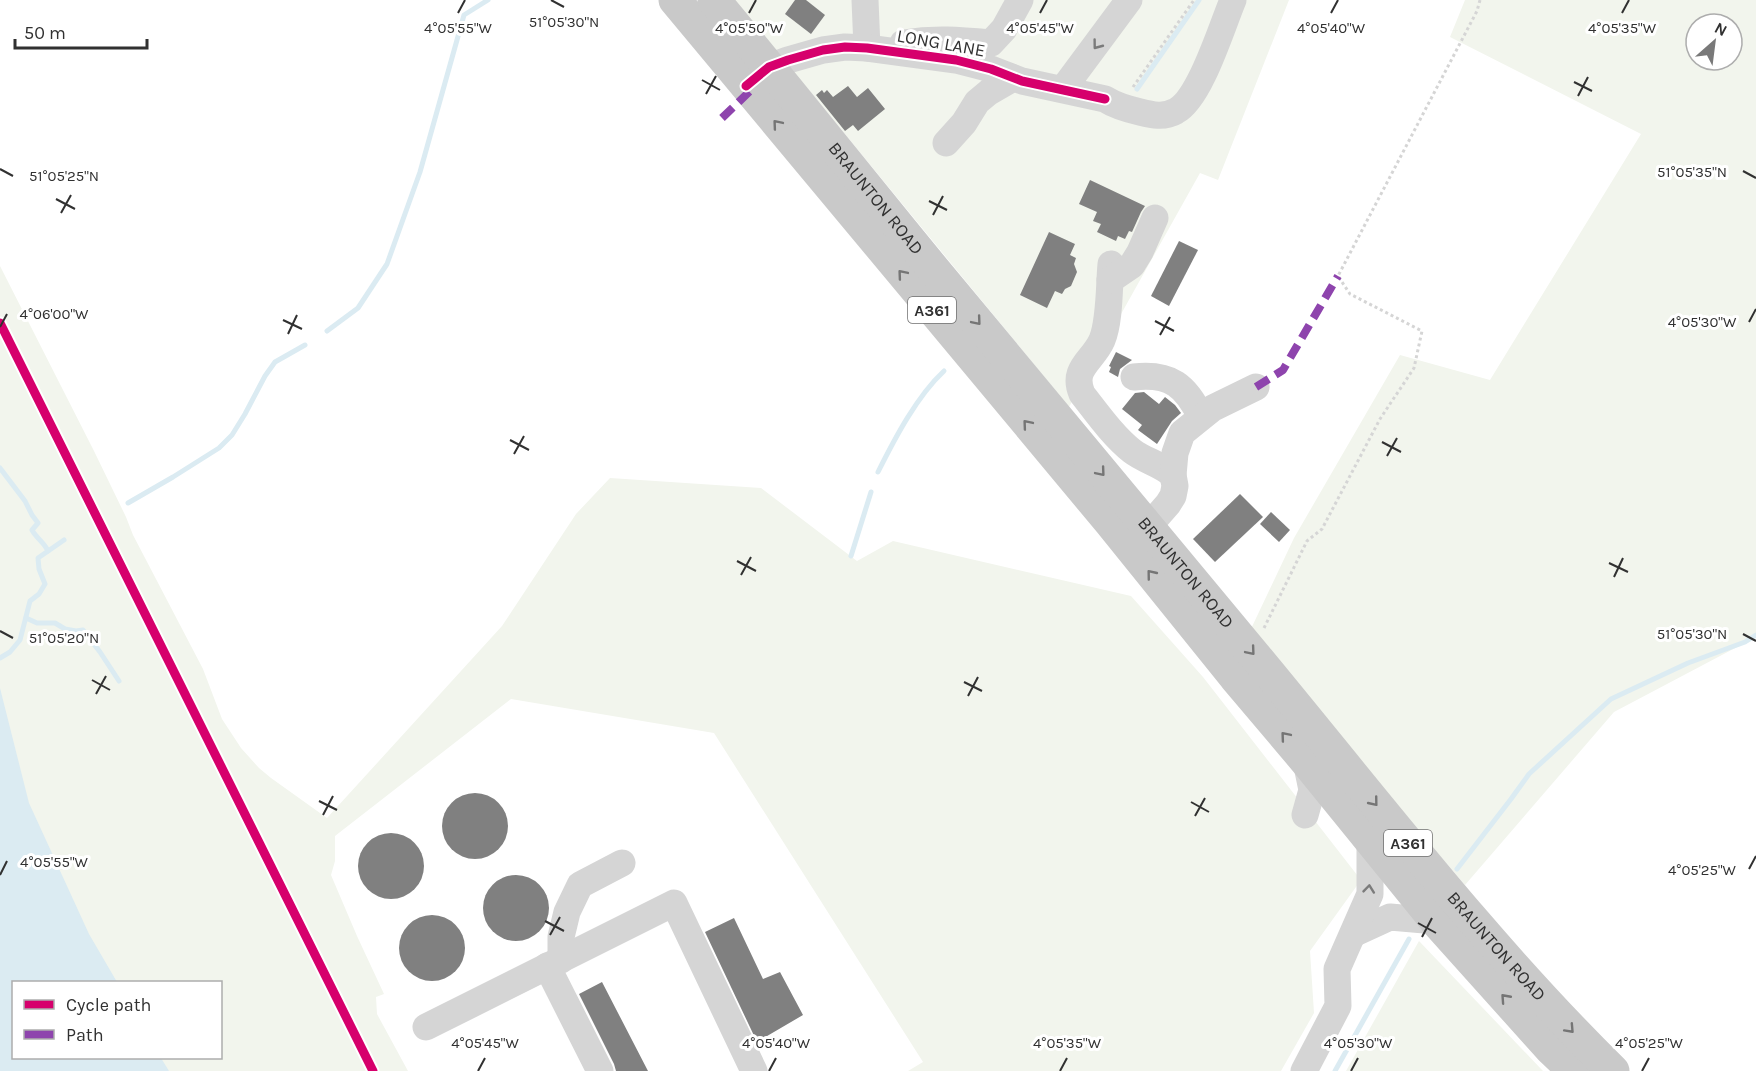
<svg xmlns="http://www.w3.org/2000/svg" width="1756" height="1071" viewBox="0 0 1756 1071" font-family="Karla,sans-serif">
	<rect width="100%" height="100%" fill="#fff"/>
	<!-- green -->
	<g fill="#f2f5ed" fill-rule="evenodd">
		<path d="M732,0H1289L1218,180L1200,173L1069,407L808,89Z"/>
		<path d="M1465,0H1756V637L1614,712L1465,885L1249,633L1294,538L1400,355L1490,380L1641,134L1450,37ZM1696,24H1732V60H1696Z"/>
		<path d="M0,266L94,451L126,517L133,535L203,669L222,719L241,748L259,768L271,778L327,818L502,626L576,514L610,478L761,488L857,561L893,541L1131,596L1203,677L1361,880L1310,951L1314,1013L1281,1071H908L923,1062L714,733L511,699L335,836V861L331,875L357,936L384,994L376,997L377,1014L408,1071H0ZM14,982H220V1058H14Z"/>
		<path d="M1419,941L1543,1071H1346Z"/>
	</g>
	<!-- water -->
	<path fill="#dbebf2" d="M0,688L29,803L89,934L117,982H14V1058H161L169,1071H0Z"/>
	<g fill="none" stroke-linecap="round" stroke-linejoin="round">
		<!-- stream -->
		<g stroke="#dbebf2" stroke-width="5">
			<path d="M1137,89L1199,0"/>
			<path d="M327,331L358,308L387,264L420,172L464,15L488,0"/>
			<path d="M0,468L25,501L32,515L38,523L32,530C37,539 44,542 48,551"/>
			<path d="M878,472C895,438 917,396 944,371"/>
			<path d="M128,503L173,477L219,448L232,435L245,414L265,376L275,362L305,345"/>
			<path d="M851,556L871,492"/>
			<path d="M26,618L37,623H55L65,629L76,631L83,630L100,652L119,681"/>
			<path d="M0,658L10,652L20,640L30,601L39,594L45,584L39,569L38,558L64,540"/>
			<path d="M1457,869L1511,799L1529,774L1611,699L1688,663L1745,642L1756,635"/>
			<path d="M1335,1071L1409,939"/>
		</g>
	</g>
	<!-- building -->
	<g fill="#808080">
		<path d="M795,0H806L825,15L811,34L785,14Z"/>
		<path d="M848,86L857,97L868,88L885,109L858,131L853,125L845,131L816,95L822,90L824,93L827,90L833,97Z"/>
		<path d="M1090,180L1145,206L1141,212L1132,232L1129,231L1125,239L1118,236L1116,241L1097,232L1101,224L1093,221L1097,212L1079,204Z"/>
		<path d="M1049,232L1075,244L1070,255L1076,258L1074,264L1077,272L1071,286L1065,289L1062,294L1055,291L1047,308L1020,295Z"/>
		<path d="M1179,241L1198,250L1169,306L1151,296Z"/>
		<path d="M1116,352L1132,360L1120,369L1118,377L1109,372L1111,367L1109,366Z"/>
		<path d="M1144,392L1159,404L1165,397L1175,405L1181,413L1172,421L1157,444L1138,430L1142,425L1122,409L1135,393Z"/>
		<path d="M1240,494L1263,517L1215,562L1193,539Z"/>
		<path d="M1271,512L1290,530L1279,542L1260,524Z"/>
		<circle cx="475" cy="826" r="33"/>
		<circle cx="391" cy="866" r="33"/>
		<circle cx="516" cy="908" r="33"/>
		<circle cx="432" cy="948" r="33"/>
		<path d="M734,918L763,979L780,972L803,1015L757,1042L705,932Z"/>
		<path d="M602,982L648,1071H616L614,1064L579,994Z"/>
	</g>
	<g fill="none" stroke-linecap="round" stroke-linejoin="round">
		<!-- path -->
		<g stroke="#d5d5d5" stroke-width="3" stroke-dasharray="3 3" stroke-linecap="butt">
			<path d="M1133,87L1194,0"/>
			<path d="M1264,628L1307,541L1322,529L1380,419L1414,368L1422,331L1350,294L1338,276L1477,11L1480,0"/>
		</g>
		<!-- minor -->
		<g stroke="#d5d5d5" stroke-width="27">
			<path d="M865,0L867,48"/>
			<path d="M903,43C935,38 959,40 991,43L1004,29L1020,0"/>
			<path d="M754,80L769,67L788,60L823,50L845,47L867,48L956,60L991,69L1022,81L1105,99C1116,106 1127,109 1140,112C1152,115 1164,118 1176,111C1200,99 1222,26 1233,0"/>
			<path d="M1063,89L1129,0"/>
			<path d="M946,143L964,123L977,102L989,92L1008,81L1011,77"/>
			<path d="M1111,264C1109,285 1110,321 1102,340C1093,361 1071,368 1082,394C1097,413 1113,436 1132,451C1145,461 1161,464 1173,475"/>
			<path d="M1110,280L1132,265L1140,252L1155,218"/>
			<path d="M1134,377C1171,373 1186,386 1201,417"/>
			<path d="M1147,528L1168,504L1173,496L1175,486L1173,475L1175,453L1182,433L1213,408L1256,387"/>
			<path d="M1305,815L1312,790L1306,761"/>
			<path d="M1353,934L1390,917L1436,921"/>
			<path d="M561,960V937L567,912L580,885L622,863"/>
			<path d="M547,966L600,1071"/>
			<path d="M426,1027L674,903L754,1071"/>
			<path d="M1304,1071L1338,1006L1337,969L1370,894V840"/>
		</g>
		<!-- major -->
		<g stroke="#c9c9c9" stroke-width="33">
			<path d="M675,0L1110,522L1235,677L1306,761L1436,921L1550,1048L1574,1071"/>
			<path id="s1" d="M714,0C789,90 862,182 936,272C1041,399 1146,524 1251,651C1369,793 1481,941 1613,1071"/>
		</g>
		<!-- quiet -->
		<g stroke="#8e44ad" stroke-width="8" stroke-dasharray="15 8" stroke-linecap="butt">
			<path d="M722,118L750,91"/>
			<path d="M1256,387L1283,370L1338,276"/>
		</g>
		<!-- cycleway casing -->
		<g stroke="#fff" stroke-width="13">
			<g id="cycleway">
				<path d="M746,86L769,67L788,60L823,50L845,47L867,48L956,60L991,69L1022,81L1105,99"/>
				<path d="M0,323L373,1071"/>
			</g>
		</g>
		<!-- cycleway -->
		<use href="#cycleway" stroke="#d6006c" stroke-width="9"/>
	</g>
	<!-- one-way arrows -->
	<defs><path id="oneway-chevron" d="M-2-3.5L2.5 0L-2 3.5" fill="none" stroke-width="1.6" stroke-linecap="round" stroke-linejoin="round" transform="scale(1.5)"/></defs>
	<g stroke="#7b7b7b">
		<use href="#oneway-chevron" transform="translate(1097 45) rotate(127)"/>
		<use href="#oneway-chevron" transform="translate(1369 889) rotate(-84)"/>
	</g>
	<g stroke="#757575">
		<use href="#oneway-chevron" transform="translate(777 124) rotate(-130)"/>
		<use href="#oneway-chevron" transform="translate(902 274) rotate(-130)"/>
		<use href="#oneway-chevron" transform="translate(977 321) rotate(50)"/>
		<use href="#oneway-chevron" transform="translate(1027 424) rotate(-130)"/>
		<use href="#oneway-chevron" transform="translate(1101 472) rotate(50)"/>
		<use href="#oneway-chevron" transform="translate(1151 574) rotate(-129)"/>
		<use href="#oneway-chevron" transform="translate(1251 651) rotate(50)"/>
		<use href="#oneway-chevron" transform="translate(1285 736) rotate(-130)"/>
		<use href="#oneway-chevron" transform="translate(1374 802) rotate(51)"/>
		<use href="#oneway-chevron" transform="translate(1505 998) rotate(-132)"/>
		<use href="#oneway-chevron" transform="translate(1570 1029) rotate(47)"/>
	</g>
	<!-- ticks -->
	<path fill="none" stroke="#313131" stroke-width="2" d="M551,0L564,7M458,13L465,0M749,13L756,0M1040,13L1047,0M1331,13L1338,0M1622,13L1629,0M702,80L720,90M1574,82L1592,91M706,94L716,76M1578,96L1588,77M0,169L13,176M1743,171L1756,178M56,199L75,209M929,201L947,210M61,213L71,195M933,215L943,196M283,320L302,329M1155,321L1174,331M1749,322L1756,309M0,327L7,314M288,334L297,315M1160,335L1170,317M510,440L529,450M1382,442L1401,452M514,454L524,436M1387,456L1397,438M737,561L756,571M1609,563L1628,572M741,575L751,557M1614,577L1623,558M0,631L13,638M1743,634L1756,641M92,680L110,690M964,682L982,691M96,694L106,676M968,696L978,677M319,801L337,810M1191,802L1209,812M323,815L333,796M1195,816L1205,798M1749,869L1756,856M0,875L7,861M545,921L564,931M1418,923L1436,933M550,935L560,917M1422,937L1432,918M478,1071L485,1058M769,1071L776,1058M1060,1071L1067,1058M1351,1071L1358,1058M1642,1071L1649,1058"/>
	<g text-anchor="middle" stroke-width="6" stroke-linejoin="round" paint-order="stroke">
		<!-- shield labels -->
		<g fill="#fff" stroke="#6f6f6f" stroke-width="1.5">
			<rect x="908" y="297" width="48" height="26" rx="4.5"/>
			<rect x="1384" y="830" width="48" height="26" rx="4.5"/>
		</g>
		<g font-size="16" font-weight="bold" fill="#313131">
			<text x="932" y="316">A361</text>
			<text x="1408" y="849">A361</text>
		</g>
		<!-- street labels -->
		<g font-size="18" fill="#313131" stroke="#fff">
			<text transform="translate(941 43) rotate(10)" y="6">LONG LANE</text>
			<text dy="6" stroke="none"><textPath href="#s1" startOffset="256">BRAUNTON ROAD</textPath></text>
			<text dy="6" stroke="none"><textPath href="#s1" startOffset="742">BRAUNTON ROAD</textPath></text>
			<text dy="6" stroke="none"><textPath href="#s1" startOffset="1228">BRAUNTON ROAD</textPath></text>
		</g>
	</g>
	<g font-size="15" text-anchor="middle" fill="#313131" stroke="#fff" stroke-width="6" stroke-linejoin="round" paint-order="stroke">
		<text x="564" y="27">51°05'30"N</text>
		<text x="458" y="33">4°05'55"W</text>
		<text x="749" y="33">4°05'50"W</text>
		<text x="1040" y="33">4°05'45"W</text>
		<text x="1331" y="33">4°05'40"W</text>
		<text x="1622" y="33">4°05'35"W</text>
		<text x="1692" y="177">51°05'35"N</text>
		<text x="64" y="181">51°05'25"N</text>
		<text x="54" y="319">4°06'00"W</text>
		<text x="1702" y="327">4°05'30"W</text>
		<text x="1692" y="639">51°05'30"N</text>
		<text x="64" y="643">51°05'20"N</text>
		<text x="54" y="867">4°05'55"W</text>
		<text x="1702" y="875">4°05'25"W</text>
		<text x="485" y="1048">4°05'45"W</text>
		<text x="776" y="1048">4°05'40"W</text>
		<text x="1067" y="1048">4°05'35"W</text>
		<text x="1358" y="1048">4°05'30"W</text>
		<text x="1649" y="1048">4°05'25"W</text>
	</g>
	<!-- legend -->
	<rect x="12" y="981" width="210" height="78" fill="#ffffff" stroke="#adadad" stroke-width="1.5"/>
	<rect x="24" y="1000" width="30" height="9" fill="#d6006c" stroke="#adadad" stroke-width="1.5"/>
	<text x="66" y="1011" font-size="18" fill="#313131">Cycle path</text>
	<rect x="24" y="1030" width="30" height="9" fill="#8e44ad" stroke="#adadad" stroke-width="1.5"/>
	<text x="66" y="1041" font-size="18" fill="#313131">Path</text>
	<!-- north arrow -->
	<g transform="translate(1714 42) rotate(28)"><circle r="28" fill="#ffffff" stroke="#adadad" stroke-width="1.5"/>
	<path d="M0-4.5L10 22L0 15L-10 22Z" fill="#797979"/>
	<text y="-9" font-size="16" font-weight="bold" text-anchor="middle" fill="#313131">N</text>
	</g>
	<!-- scale -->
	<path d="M15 39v9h132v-9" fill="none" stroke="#313131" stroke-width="3"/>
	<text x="24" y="39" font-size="18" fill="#313131" stroke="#ffffff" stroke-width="4.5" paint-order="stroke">50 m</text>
</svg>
